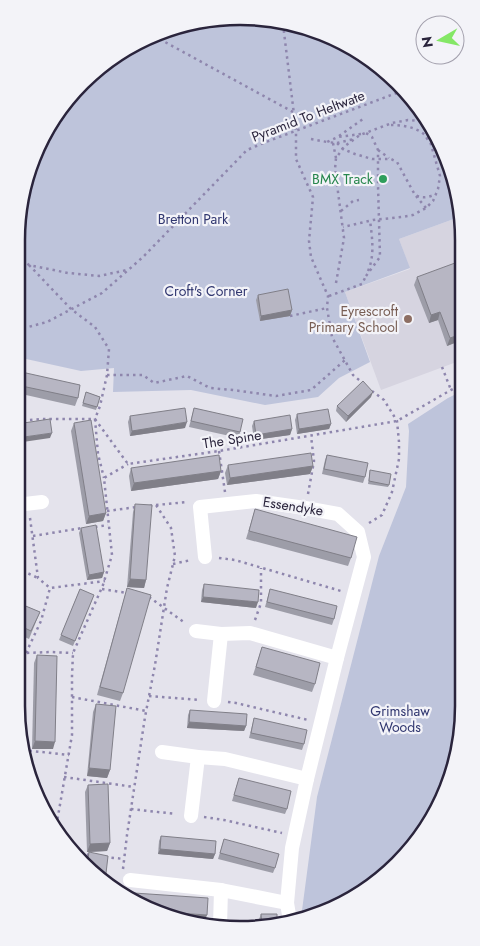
<svg xmlns="http://www.w3.org/2000/svg" width="480" height="946" viewBox="0 0 480 946" font-family="Jost,sans-serif">
	<rect width="100%" height="100%" fill="#e4e3ec"/>
	<!-- built -->
	<path fill="#d6d4e0" d="M462,216V360L381,390L345,292L410,269L399,239Z"/>
	<!-- green -->
	<g fill="#bec4db">
		<path d="M254,17L339,39L418,104L447,154L462,211V216L399,239L410,268L345,292L370,362L339,378L318,397L265,405L191,390L113,392L114,368L81,371L17,357V226L39,141L92,72L168,28Z"/>
		<path d="M462,391L463,720L441,805L398,864L339,907L301,918L317,797L379,556L406,487L409,431L408,424L448,398Z"/>
	</g>
	<g fill="none" stroke-linecap="round" stroke-linejoin="round">
		<!-- path -->
		<g stroke="#8e86ad" stroke-width="2.5" stroke-dasharray="2.5 4" stroke-linecap="butt">
			<path d="M283,24L296,131V159L313,197L309,241L311,257L328,296L327,308L332,337L353,375L364,384"/>
			<path d="M154,36L293,112"/>
			<path d="M391,125C402,125 416,127 425,135C425,135 429,142 429,142"/>
			<path d="M361,134L338,137L327,142L337,143L343,149L355,154L372,159H391L397,162L415,195C423,199 429,197 436,194"/>
			<path d="M339,136L363,119"/>
			<path d="M311,139L327,142"/>
			<path d="M333,143L336,158"/>
			<path d="M337,143L354,139"/>
			<path d="M378,150L389,158"/>
			<path d="M416,196L426,208"/>
			<path d="M341,211L353,201L359,200"/>
			<path d="M17,256L29,265L68,273L99,276L127,270"/>
			<path d="M29,265L71,309L95,327L109,349L107,375L100,406L95,419L98,454L104,478"/>
			<path d="M368,271C375,255 372,237 370,220"/>
			<path d="M366,276L380,257L378,185V150L372,137L366,133"/>
			<path d="M336,283L344,238L335,169L336,158L345,146L360,135L392,123L408,120L419,121L426,127L440,176L438,189L433,201L426,208L413,215L402,217L373,220L343,227"/>
			<path d="M329,296L362,284L366,276"/>
			<path d="M290,316L327,308"/>
			<path d="M17,330L47,322L102,293L143,257L247,150L266,142L402,91"/>
			<path d="M442,367L451,390"/>
			<path d="M107,375H143L154,383L187,376L210,388L233,390L276,396L311,390L345,360"/>
			<path d="M17,421L42,419H95L128,464L219,451L397,421L451,390L462,385"/>
			<path d="M219,451L225,492"/>
			<path d="M308,494L314,461L311,436"/>
			<path d="M156,505L187,502"/>
			<path d="M107,511L137,507"/>
			<path d="M30,518L38,578L50,588"/>
			<path d="M369,523L382,515L392,492L399,459V442L397,421L384,400L372,391"/>
			<path d="M95,527L108,525"/>
			<path d="M33,536L82,528"/>
			<path d="M219,558L235,560L341,591"/>
			<path d="M173,564L191,560"/>
			<path d="M16,572L23,571L38,578"/>
			<path d="M102,589L127,593"/>
			<path d="M149,597L185,623"/>
			<path d="M255,620L261,603V568"/>
			<path d="M16,646L26,653L50,652L73,653"/>
			<path d="M26,653L41,621L50,588L105,581"/>
			<path d="M149,696L200,700"/>
			<path d="M72,697L146,711"/>
			<path d="M228,702L236,703L308,720"/>
			<path d="M23,750L69,755"/>
			<path d="M64,777L134,787"/>
			<path d="M131,809L176,814"/>
			<path d="M204,817L224,820L282,833"/>
			<path d="M57,832V822L72,735V676L73,653L103,585L112,555L104,478L128,464"/>
			<path d="M74,853L90,855"/>
			<path d="M105,857L124,859"/>
			<path d="M123,869L127,835L145,717L155,665L167,588L175,556L171,528L156,505L148,506"/>
		</g>
		<!-- street -->
		<g stroke="#fff" stroke-width="14">
			<path d="M16,505L42,502"/>
			<path d="M205,557L200,507L256,501L305,508L338,514L358,532L364,557L337,658"/>
			<path d="M196,631L221,634L250,633L337,658L307,779"/>
			<path d="M214,701L221,634"/>
			<path d="M162,752L198,757L225,759L307,779L292,848L287,903L290,921"/>
			<path d="M191,816L198,757"/>
			<path d="M130,880L221,890"/>
			<path d="M220,926L221,890L287,903"/>
		</g>
	</g>
	<!-- wall -->
	<g fill="#9d9da8">
		<path d="M417,277L462,283V340L447,346L438,320L429,323L414,285Z"/>
		<path d="M258,295L292,310L290,316L260,321L256,300Z"/>
		<path d="M17,371L78,398L75,406L17,393Z"/>
		<path d="M86,392L100,397L96,410L82,406Z"/>
		<path d="M371,397L346,422L336,411L337,406Z"/>
		<path d="M194,408L240,432L239,438L189,427Z"/>
		<path d="M297,414L331,424L329,429L297,434L295,420Z"/>
		<path d="M130,416L185,428L130,436L128,422Z"/>
		<path d="M254,421L292,429L290,435L254,440L252,426Z"/>
		<path d="M74,423L106,513L103,521L86,524L71,431Z"/>
		<path d="M327,455L365,477L363,483L322,474L325,460Z"/>
		<path d="M228,465L313,466L310,474L227,485L225,473Z"/>
		<path d="M131,468L221,471L218,479L131,491L129,476Z"/>
		<path d="M370,470L389,485L388,487L368,484Z"/>
		<path d="M135,504L146,580L144,588L127,587L133,512Z"/>
		<path d="M255,509L351,558L348,566L246,539Z"/>
		<path d="M81,528L104,572L102,578L87,580L79,533Z"/>
		<path d="M204,584L256,608L201,602L202,590Z"/>
		<path d="M127,588L123,693L120,701L97,695Z"/>
		<path d="M80,589L92,600L73,646L59,640Z"/>
		<path d="M270,589L334,619L332,625L265,607Z"/>
		<path d="M16,602L40,612L29,639L16,633Z"/>
		<path d="M262,647L315,684L312,692L253,675Z"/>
		<path d="M37,655L53,749H32L34,663Z"/>
		<path d="M96,704L110,770L107,778L87,776L93,712Z"/>
		<path d="M190,710L246,726L244,731L187,728L188,715Z"/>
		<path d="M254,718L304,744L302,750L249,738Z"/>
		<path d="M239,778L287,809L285,814L232,801Z"/>
		<path d="M88,785L110,843L107,851L87,852L85,792Z"/>
		<path d="M161,836L215,854L213,859L158,854L159,841Z"/>
		<path d="M224,839L275,868L273,873L218,859Z"/>
		<path d="M89,852L105,882L85,864Z"/>
		<path d="M261,914L269,928H259L258,922Z"/>
	</g>
	<!-- shaded-wall -->
	<g fill="#807f88">
		<path d="M292,310L290,316L260,321L261,316Z"/>
		<path d="M440,312L438,320L429,323L431,315Z"/>
		<path d="M462,334V340L447,346L450,338Z"/>
		<path d="M373,392L371,397L346,422L348,416Z"/>
		<path d="M187,422L185,428L130,436L132,431Z"/>
		<path d="M331,424L329,429L297,434L299,429Z"/>
		<path d="M292,429L290,435L254,440L256,435Z"/>
		<path d="M52,433L50,438L16,443L17,438Z"/>
		<path d="M313,466L310,474L227,485L230,478Z"/>
		<path d="M221,471L218,479L131,491L134,483Z"/>
		<path d="M106,513L103,521L86,524L89,516Z"/>
		<path d="M104,572L102,578L87,580L89,575Z"/>
		<path d="M130,579L146,580L144,588L127,587Z"/>
		<path d="M203,597L258,602L256,608L201,602Z"/>
		<path d="M189,722L246,726L244,731L187,728Z"/>
		<path d="M35,741L55,742L53,749H32Z"/>
		<path d="M89,768L110,770L107,778L87,776Z"/>
		<path d="M110,843L107,851L87,852L90,844Z"/>
		<path d="M160,849L215,854L213,859L158,854Z"/>
		<path d="M163,912L207,915L204,923L187,922Z"/>
	</g>
	<!-- building -->
	<g fill="#b7b6c3" stroke="#807f88">
		<path d="M455,263L462,283V334L450,338L440,312L431,315L417,277Z"/>
		<path d="M288,289L292,310L261,316L258,295Z"/>
		<path d="M17,371L80,385L78,398L17,385Z"/>
		<path d="M363,381L373,392L348,416L337,406Z"/>
		<path d="M86,392L100,397L97,407L83,403Z"/>
		<path d="M185,408L187,422L132,431L130,416Z"/>
		<path d="M194,408L243,419L240,432L191,421Z"/>
		<path d="M328,409L331,424L299,429L297,414Z"/>
		<path d="M290,415L292,429L256,435L254,421Z"/>
		<path d="M50,419L52,433L17,438V424Z"/>
		<path d="M91,420L106,513L89,516L74,423Z"/>
		<path d="M311,453L313,466L230,478L228,465Z"/>
		<path d="M219,455L221,471L134,483L131,468Z"/>
		<path d="M327,455L368,463L365,477L324,469Z"/>
		<path d="M370,470L391,474L389,485L369,481Z"/>
		<path d="M135,504L152,505L146,580L130,579Z"/>
		<path d="M255,509L357,537L351,558L249,531Z"/>
		<path d="M96,525L104,572L89,575L81,528Z"/>
		<path d="M204,584L259,590L258,602L203,597Z"/>
		<path d="M127,588L151,595L123,693L100,687Z"/>
		<path d="M80,589L94,595L75,641L61,635Z"/>
		<path d="M270,589L337,606L334,619L267,602Z"/>
		<path d="M16,602L40,612L31,631L16,624Z"/>
		<path d="M262,647L320,663L315,684L256,667Z"/>
		<path d="M37,655L57,656L55,742L35,741Z"/>
		<path d="M96,704L116,706L110,770L89,768Z"/>
		<path d="M190,710L247,714L246,726L189,722Z"/>
		<path d="M254,718L307,730L304,744L251,733Z"/>
		<path d="M239,778L291,791L287,809L234,795Z"/>
		<path d="M108,784L110,843L90,844L88,785Z"/>
		<path d="M35,790L45,795L41,803Z"/>
		<path d="M161,836L216,841L215,854L160,849Z"/>
		<path d="M224,839L279,854L275,868L220,853Z"/>
		<path d="M89,852L108,856L105,882L87,865Z"/>
		<path d="M134,893L208,898L207,915L163,912L133,899Z"/>
		<path d="M261,914H277V925L269,928H262Z"/>
	</g>
	<!-- markers -->
	<circle fill="#2e9e5b" stroke="#f3f3f8" stroke-width="2" cx="383" cy="179" r="5"/>
	<circle fill="#8d6e63" stroke="#f3f3f8" stroke-width="2" cx="408" cy="319" r="5"/>
	<g text-anchor="middle" stroke-width="4.5" stroke-linejoin="round" paint-order="stroke">
		<!-- street labels -->
		<g font-size="14" fill="#2a243c" stroke="#f3f3f8">
			<text transform="translate(308 116) rotate(-21)" y="5">Pyramid To Heltwate</text>
			<text transform="translate(232 439) rotate(-9)" y="5">The Spine</text>
			<text transform="translate(293 506) rotate(9)" y="5">Essendyke</text>
		</g>
		<!-- leisure labels -->
		<g font-size="14" fill="#27864d" stroke="#f3f3f8" text-anchor="end">
			<text x="373" y="184">BMX Track</text>
		</g>
		<!-- park labels -->
		<g font-size="14" fill="#313770" stroke="#f3f3f8">
			<text x="193" y="224">Bretton Park</text>
			<text x="206" y="296">Croft's Corner</text>
			<text x="400" y="716">Grimshaw<tspan x="400" dy="16">Woods</tspan></text>
		</g>
		<!-- education labels -->
		<g font-size="14" fill="#785e54" stroke="#f3f3f8" text-anchor="end">
			<text x="398" y="316">Eyrescroft<tspan x="398" dy="16">Primary School</tspan></text>
		</g>
	</g>
	<!-- crop -->
	<path d="M0 0H480V946H0ZM240 25H240A215 215 0 0 1 455 240V706A215 215 0 0 1 240 921H240A215 215 0 0 1 25 706V240A215 215 0 0 1 240 25Z" fill="#f3f3f8" fill-rule="evenodd"/>
	<path fill="none" stroke="#2a243c" stroke-width="2.5" d="M240 25H240A215 215 0 0 1 455 240V706A215 215 0 0 1 240 921H240A215 215 0 0 1 25 706V240A215 215 0 0 1 240 25Z"/>
	<!-- north arrow -->
	<g transform="translate(440 40) rotate(261)"><circle r="24" fill="#f3f3f8" stroke="#a3a0ad"/>
	<path d="M0-4L9 19L0 12L-9 19Z" fill="#84e766"/>
	<text y="-8" font-size="14" font-weight="bold" text-anchor="middle" fill="#2a243c">N</text>
	</g>
</svg>
